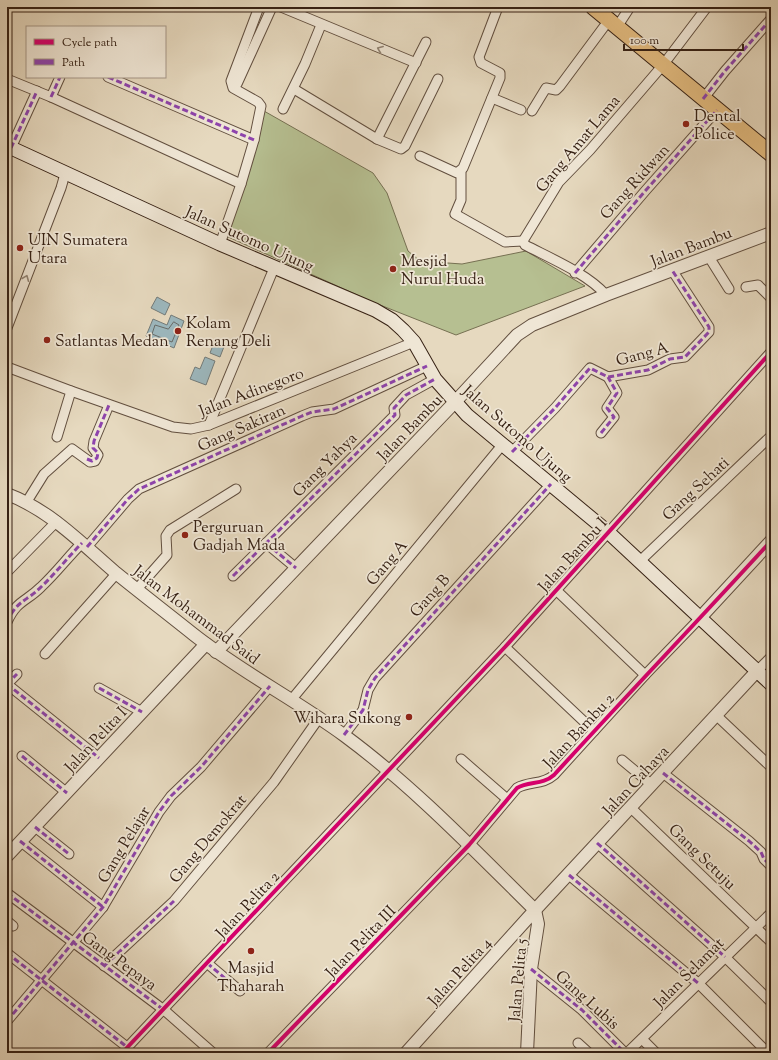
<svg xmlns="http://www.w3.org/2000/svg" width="778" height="1060" viewBox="0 0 778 1060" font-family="'Sorts Mill Goudy',serif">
	<rect width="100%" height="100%" fill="#e6d9bf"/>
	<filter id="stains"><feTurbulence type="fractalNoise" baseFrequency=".005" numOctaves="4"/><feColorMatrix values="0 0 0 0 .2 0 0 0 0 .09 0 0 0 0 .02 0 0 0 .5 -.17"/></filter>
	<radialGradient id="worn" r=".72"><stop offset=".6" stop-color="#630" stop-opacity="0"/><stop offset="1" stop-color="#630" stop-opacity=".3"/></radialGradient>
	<!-- green -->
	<path fill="#b6bf91" stroke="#767052" d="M264,111L373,173L387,193L408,251L420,261L462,264L526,251L585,286L456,335L375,303L226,236Z"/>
	<!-- water -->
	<g fill="#9cb7bd" stroke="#737b79">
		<path d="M157,297L170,304L165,315L151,308Z"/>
		<path d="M171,315L184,321L174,348L146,336L153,319L167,325Z"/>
		<path d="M215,340L225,344L220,357L210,353Z"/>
		<path d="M205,357L215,361L206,385L190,379L195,367L200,369Z"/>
	</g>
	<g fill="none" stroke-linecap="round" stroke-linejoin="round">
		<!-- shore -->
		<path stroke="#696c68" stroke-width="1" d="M174,322L179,325L172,342L152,334L155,325L168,329Z"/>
		<!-- minor casing -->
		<g stroke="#624f3f" stroke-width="11">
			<g id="minor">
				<path d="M281,7L416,63"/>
				<path d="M617,27L630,7"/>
				<path d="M108,77L254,140"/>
				<path d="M7,79L51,97L241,184"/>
				<path d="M237,84L272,7"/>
				<path d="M294,89L377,139L401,149L405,146L438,79"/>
				<path d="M51,97L60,77"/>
				<path d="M492,98L521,110"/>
				<path d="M703,99L725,71L771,19"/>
				<path d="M283,109L305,64L321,25"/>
				<path d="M532,111L546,88L556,90L560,86L609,20"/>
				<path d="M377,139L426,42"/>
				<path d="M11,148L37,91"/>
				<path d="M420,156L457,173L463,168L500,78V73L481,63L479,57L498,7"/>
				<path d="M461,171V200L455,214L505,242L523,241"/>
				<path d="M523,241L559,182L590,150L663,65L707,7"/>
				<path d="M523,241L525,245C550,258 588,274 606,295"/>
				<path d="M220,244L241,184L254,140L261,106L258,102L233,88L231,81L259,7"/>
				<path d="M709,257L729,289"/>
				<path d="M575,273L646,190L717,110"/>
				<path d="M746,287L758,285L771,298"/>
				<path d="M7,328L61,188L65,174"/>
				<path d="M7,367L71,391L173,427L191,429L209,425L414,342"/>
				<path d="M209,425L274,268"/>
				<path d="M601,433L614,417L607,408L617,393L608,377"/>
				<path d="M57,437L71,391"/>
				<path d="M512,452L555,408L590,368L608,377L648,370L670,359L685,357L709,332V327L672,270"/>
				<path d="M26,503L44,474L72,449L90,462L95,461L98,455L93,448L94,441L109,405"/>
				<path d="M266,543L296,568"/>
				<path d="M87,547L128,499L139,489L302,416L312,412L334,409L427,366"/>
				<path d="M640,561L771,436"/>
				<path d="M7,572L57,521"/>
				<path d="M233,576L395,415L394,408L406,395L435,379"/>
				<path d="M137,589L167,555L166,536L170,530L236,489"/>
				<path d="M556,590L645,675"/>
				<path d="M7,622C17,600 26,602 41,587C56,573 68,557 82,543"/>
				<path d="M505,647L594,731"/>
				<path d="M45,654L117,573"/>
				<path d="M757,671L771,657"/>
				<path d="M7,684L99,758"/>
				<path d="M7,684L17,674"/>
				<path d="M99,688L142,712"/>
				<path d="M292,699L503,444"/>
				<path d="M717,716L771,767"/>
				<path d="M344,735L363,710L368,690L375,678L551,484"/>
				<path d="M22,756L67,793"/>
				<path d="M461,759L507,799"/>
				<path d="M622,760L652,785"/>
				<path d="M663,773L749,841L761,852L764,859L771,866"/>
				<path d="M630,807L771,942"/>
				<path d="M35,827L69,854"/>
				<path d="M20,841L103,907"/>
				<path d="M597,843L725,957L771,1002"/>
				<path d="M569,875L698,983L768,1053"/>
				<path d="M7,893L164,1010L213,1053"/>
				<path d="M7,921L13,926"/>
				<path d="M7,953L127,1047"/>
				<path d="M207,963L240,991"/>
				<path d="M104,966L174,901L274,782L319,718"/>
				<path d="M531,969L582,1010L625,1053"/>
				<path d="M7,1021L103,907L159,812L171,796L201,767L270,686"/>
				<path d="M642,1039L656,1053"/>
				<path d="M578,1043L589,1053"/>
				<path d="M122,1053L505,647L771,352"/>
				<path d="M268,1053L469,845L517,788C529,781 543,785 554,775L645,675L699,619"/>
				<path d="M627,1053L771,913"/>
			</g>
		</g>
		<!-- tertiary casing -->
		<g stroke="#624f3f" stroke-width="14">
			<g id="tertiary">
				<path d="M7,494C50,510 82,544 116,573C142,594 168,614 193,634C241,672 296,700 345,736C414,787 474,850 535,910"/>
				<path d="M699,619L771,541"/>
				<path d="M216,652L454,403L517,335L532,325L606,295L771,233"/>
				<path d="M7,856L206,644"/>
				<path d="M406,1053L535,910L757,671"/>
				<path d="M527,1053L531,969L538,924L535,910"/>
			</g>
		</g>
		<!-- secondary casing -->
		<g stroke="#362114" stroke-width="15">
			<path id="secondary" d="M7,146L220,244L375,310L392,320L403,330L414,342L435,379L467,415L608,532L771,684"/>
		</g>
		<!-- primary casing -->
		<g stroke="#362114" stroke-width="17">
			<path id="primary" d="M593,7L771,154"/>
		</g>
		<!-- minor -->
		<use href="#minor" stroke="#efe6d5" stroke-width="9"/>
		<!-- tertiary -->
		<use href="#tertiary" stroke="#efe6d5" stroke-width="12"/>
		<!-- secondary -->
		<use href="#secondary" stroke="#efe6d5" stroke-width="13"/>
		<!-- primary -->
		<use href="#primary" stroke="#e3bc80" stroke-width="15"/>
		<!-- quiet -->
		<g stroke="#8e44ad" stroke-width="3" stroke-dasharray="6 3" stroke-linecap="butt">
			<path d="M108,77L254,140"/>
			<path d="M51,97L60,77"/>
			<path d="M703,99L725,71L771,19"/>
			<path d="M11,148L37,91"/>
			<path d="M770,153L771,152"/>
			<path d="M575,273L646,190L717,110"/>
			<path d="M601,433L614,417L607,408L617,393L608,377"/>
			<path d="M512,452L555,408L590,368L608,377L648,370L670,359L685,357L709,332V327L672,270"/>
			<path d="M87,459L92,461L97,458L98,453L93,448L94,441L109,405"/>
			<path d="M266,543L296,568"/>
			<path d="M87,547L128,499L139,489L302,416L312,412L334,409L427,366"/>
			<path d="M233,576L395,415L394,408L406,395L435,379"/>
			<path d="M7,622C17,600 26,602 41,587C56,573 68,557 82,543"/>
			<path d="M7,684L99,758"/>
			<path d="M7,684L17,674"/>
			<path d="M99,688L142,712"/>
			<path d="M344,735L363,710L368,690L375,678L551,484"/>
			<path d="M22,756L67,793"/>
			<path d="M663,773L749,841L761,852L764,859L771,866"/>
			<path d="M35,827L69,854"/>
			<path d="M20,841L103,907"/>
			<path d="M597,843L725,957"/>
			<path d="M569,875L698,983"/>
			<path d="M7,893L164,1010"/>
			<path d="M7,953L127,1047"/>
			<path d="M207,963L240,991"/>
			<path d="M104,966L174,901"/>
			<path d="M531,969L582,1010L625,1053"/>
			<path d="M7,1021L103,907L159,812L171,796L201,767L270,686"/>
		</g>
		<!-- cycleway casing -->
		<g stroke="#efe6d5" stroke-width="6">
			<g id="cycleway">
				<path d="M122,1053L505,647L771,352"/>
				<path d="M268,1053L469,845L517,788C529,781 543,785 554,775C626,696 699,620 771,541"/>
			</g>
		</g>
		<!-- cycleway -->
		<use href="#cycleway" stroke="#d6006c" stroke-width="4"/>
	</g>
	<!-- one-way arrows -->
	<defs><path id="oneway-chevron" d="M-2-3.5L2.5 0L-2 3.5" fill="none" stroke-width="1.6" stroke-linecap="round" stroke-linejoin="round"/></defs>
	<g stroke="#928474">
		<use href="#oneway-chevron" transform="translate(380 49) rotate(-158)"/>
		<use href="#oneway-chevron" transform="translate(26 278) rotate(-68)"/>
	</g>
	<!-- markers -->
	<g fill="#8f2418" stroke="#efe6d5" stroke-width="1.5">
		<circle cx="686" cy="124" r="4"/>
		<circle cx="20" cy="248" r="4"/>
		<circle cx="393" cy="269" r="4"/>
		<circle cx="178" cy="331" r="4"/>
		<circle cx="47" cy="340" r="4"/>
		<circle cx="185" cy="535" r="4"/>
		<circle cx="409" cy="717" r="4"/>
		<circle cx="251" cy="951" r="4"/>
	</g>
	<g text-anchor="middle" stroke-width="3.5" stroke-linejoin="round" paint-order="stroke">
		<!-- poi labels -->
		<g font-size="16" fill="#362114" stroke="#efe6d5" text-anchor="start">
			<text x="694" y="121">Dental<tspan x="694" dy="18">Police</tspan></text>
			<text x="28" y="245">UIN Sumatera<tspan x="28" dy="18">Utara</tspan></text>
			<text x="401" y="266">Mesjid<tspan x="401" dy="18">Nurul Huda</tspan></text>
			<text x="186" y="328">Kolam<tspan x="186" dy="18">Renang Deli</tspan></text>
			<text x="55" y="346">Satlantas Medan</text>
			<text x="193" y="532">Perguruan<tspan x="193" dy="18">Gadjah Mada</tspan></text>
			<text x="401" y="723" text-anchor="end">Wihara Sukong</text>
			<text x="251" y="973" text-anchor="middle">Masjid<tspan x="251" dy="18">Thaharah</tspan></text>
		</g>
		<!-- street labels -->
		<g font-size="16" fill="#362114" stroke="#efe6d5">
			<text transform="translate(577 143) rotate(-50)" y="6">Gang Amat Lama</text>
			<text transform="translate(634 181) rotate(-48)" y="6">Gang Ridwan</text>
			<text transform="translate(250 238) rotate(24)" y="6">Jalan Sutomo Ujung</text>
			<text transform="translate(691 246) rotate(-21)" y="6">Jalan Bambu</text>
			<text transform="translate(642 353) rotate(-15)" y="6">Gang A</text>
			<text transform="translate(251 391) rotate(-21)" y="6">Jalan Adinegoro</text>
			<text transform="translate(241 427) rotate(-24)" y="6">Gang Sakiran</text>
			<text transform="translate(409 427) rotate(-46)" y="6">Jalan Bambu</text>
			<text transform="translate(518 433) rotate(41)" y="6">Jalan Sutomo Ujung</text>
			<text transform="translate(324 464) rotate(-45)" y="6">Gang Yahya</text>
			<text transform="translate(695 488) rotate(-43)" y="6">Gang Sehati</text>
			<text transform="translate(572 554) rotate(-48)" y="6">Jalan Bambu I</text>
			<text transform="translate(386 562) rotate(-50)" y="6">Gang A</text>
			<text transform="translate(429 595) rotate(-48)" y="6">Gang B</text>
			<text transform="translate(197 614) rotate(37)" y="6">Jalan Mohammad Said</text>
			<text transform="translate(578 730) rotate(-47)" y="6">Jalan Bambu 2</text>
			<text transform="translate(95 739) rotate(-47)" y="6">Jalan Pelita I</text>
			<text transform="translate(635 780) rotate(-47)" y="6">Jalan Cahaya</text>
			<text transform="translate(207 838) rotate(-50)" y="6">Gang Demokrat</text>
			<text transform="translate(123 844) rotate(-59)" y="6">Gang Pelajar</text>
			<text transform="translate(703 856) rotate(44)" y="6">Gang Setuju</text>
			<text transform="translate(247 904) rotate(-47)" y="6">Jalan Pelita 2</text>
			<text transform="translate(360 941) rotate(-46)" y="6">Jalan Pelita III</text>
			<text transform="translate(120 960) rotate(36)" y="6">Gang Pepaya</text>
			<text transform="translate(459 971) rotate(-48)" y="6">Jalan Pelita 4</text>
			<text transform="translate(688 972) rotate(-45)" y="6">Jalan Selamat</text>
			<text transform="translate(517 980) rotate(-85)" y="6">Jalan Pelita 5</text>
			<text transform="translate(588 999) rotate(42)" y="6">Gang Lubis</text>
		</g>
	</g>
	<!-- margin -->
	<rect width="778" height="1060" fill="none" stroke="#e6d9bf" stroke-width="24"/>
	<rect x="8" y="8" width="762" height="1044" fill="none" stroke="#362114" stroke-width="2"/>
	<rect x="12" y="12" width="754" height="1036" fill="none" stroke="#362114"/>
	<!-- legend -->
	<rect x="26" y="26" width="140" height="52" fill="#efe6d5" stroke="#a59788"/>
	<rect x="34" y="39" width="20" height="6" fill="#d6006c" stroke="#a59788"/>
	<text x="62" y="46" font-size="12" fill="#362114">Cycle path</text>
	<rect x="34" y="59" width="20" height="6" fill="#8e44ad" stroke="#a59788"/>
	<text x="62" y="66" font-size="12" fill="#362114">Path</text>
	<!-- scale -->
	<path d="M624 44v6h119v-6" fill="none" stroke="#362114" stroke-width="2"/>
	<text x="630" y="44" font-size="12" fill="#362114" stroke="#efe6d5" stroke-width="3" paint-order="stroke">100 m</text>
	<rect width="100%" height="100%" filter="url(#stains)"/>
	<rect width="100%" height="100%" fill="url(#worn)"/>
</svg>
